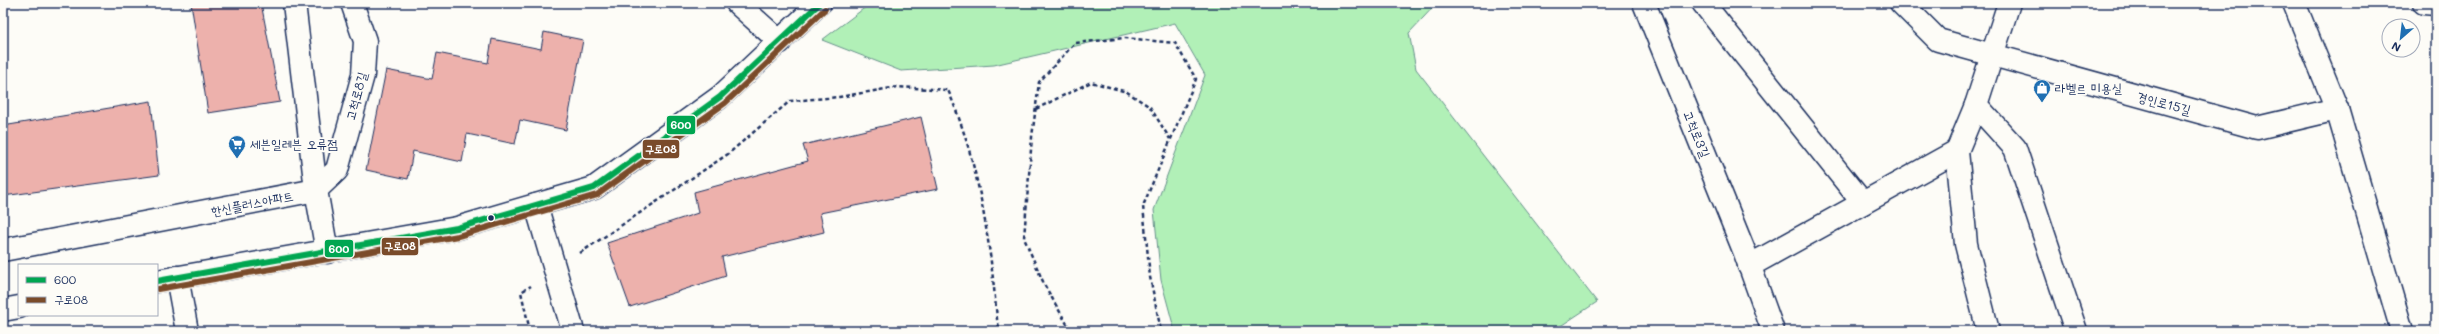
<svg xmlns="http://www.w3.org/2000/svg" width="2439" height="334" viewBox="0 0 2439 334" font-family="Mali,'Poor Story',sans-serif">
	<rect width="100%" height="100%" fill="#fdfcf7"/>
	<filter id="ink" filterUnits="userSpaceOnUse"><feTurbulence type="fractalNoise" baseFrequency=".025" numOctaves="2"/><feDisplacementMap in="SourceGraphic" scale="8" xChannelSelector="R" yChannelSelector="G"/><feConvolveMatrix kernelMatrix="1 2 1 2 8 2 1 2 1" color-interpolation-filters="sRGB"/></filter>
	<g filter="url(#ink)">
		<!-- green -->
		<path fill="#b1f0b7" stroke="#66908a" d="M871,3H1437L1409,33L1416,69L1597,302L1553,331H1178L1174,328L1161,280L1154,210L1205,75L1175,23L994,65L901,71L822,40Z"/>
		<!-- building -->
		<g fill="#edb1ac" stroke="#1b2f5e">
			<path d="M191,3H261L280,102L208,113Z"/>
			<path d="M544,32L583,40L566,130L520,120L515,144L467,134L462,162L413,151L408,179L366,170L386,70L432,79L437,53L488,63L492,39L541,49Z"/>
			<path d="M151,101L159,175L3,196V126Z"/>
			<path d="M921,117L938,189L820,213L824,232L722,257L726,276L630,307L607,243L698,213L694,192L808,161L803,145Z"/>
		</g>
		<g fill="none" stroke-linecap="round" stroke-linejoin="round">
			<!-- minor casing -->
			<g stroke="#1b2f5e" stroke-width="25">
				<g id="minor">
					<path d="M737,3L780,42"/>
					<path d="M1644,3L1745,253L1773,331"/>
					<path d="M1703,3L1863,203"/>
					<path d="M1901,3L1938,40L2257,128L2337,109"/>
					<path d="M2009,3L1976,105L2015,148L2076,331"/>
					<path d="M2294,3L2337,109L2402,331"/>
					<path d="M2424,3L2436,4"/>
					<path d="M1976,105L1957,151L1966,244L1988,331"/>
					<path d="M536,205L573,331"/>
					<path d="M3,250L316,190L294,3"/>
					<path d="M327,252L316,190L337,170L363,75L365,41L352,3"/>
					<path d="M1749,266L1957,151"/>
					<path d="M177,277L187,331"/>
				</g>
			</g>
			<!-- major casing -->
			<g stroke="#1b2f5e" stroke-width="25">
				<g id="major">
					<path d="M157,281L457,228L594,188L720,97L820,3"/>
					<path d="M3,310L19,307"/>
				</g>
			</g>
			<!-- path -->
			<g stroke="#1b2f5e" stroke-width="2.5" stroke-dasharray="4 3" stroke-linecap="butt">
				<path d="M1036,109L1091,82L1127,92L1150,107L1170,139"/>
				<path d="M580,253L728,154L790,101L839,97L897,87L948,90C979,163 990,240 997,319L1000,331"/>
				<path d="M530,331L521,292L531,286"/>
				<path d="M1071,331L1045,286L1024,238L1032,137L1039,82L1075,43L1125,38L1175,43L1196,79L1143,206L1150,277L1161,331"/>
			</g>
			<!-- minor -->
			<use href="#minor" stroke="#fdfcf7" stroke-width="22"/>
			<!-- major -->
			<use href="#major" stroke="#fdfcf7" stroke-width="22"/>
			<!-- bus-1 casing -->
			<g stroke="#fdfcf7" stroke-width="9">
				<path id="bus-1" d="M157,281L457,228L594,188L720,97L820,3"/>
			</g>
			<!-- bus-2 casing -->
			<g stroke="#fdfcf7" stroke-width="9">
				<path id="bus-2" d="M158,289L458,236L597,195L725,103L825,9"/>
			</g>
			<!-- bus-1 -->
			<use href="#bus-1" stroke="#00a651" stroke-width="6"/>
			<!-- bus-2 -->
			<use href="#bus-2" stroke="#7a4b2a" stroke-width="6"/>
		</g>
	</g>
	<!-- icons -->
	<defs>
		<g id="shop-pin" transform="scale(0.9)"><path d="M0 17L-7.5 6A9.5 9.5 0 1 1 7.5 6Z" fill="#1f6fb2" stroke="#fdfcf7"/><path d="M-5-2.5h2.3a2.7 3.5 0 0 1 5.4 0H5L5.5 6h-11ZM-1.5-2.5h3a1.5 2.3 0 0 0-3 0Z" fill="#fff"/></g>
		<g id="supermarket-pin" transform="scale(0.9)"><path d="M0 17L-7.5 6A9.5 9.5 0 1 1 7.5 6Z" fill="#1f6fb2" stroke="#fdfcf7"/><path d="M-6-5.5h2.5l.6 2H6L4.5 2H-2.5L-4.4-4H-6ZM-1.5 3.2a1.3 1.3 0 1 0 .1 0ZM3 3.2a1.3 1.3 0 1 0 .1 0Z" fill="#fff"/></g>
	</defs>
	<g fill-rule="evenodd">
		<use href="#shop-pin" x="2042" y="88"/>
		<use href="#supermarket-pin" x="237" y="144"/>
	</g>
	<!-- markers -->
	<circle fill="#1b2f5e" stroke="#fdfcf7" stroke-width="1.5" cx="491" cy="218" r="3.5"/>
	<g text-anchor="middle" stroke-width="4" stroke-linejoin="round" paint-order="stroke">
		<!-- poi labels -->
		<g font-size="13" fill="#1b2f5e" stroke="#fdfcf7" text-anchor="start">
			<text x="2055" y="93">라벨르 미용실</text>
			<text x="250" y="149">세븐일레븐 오류점</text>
		</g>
		<!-- street labels -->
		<g font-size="13" fill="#1b2f5e" stroke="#fdfcf7">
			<text transform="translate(356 96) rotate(-75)" y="5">고척로8길</text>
			<text transform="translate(2164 103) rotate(15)" y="5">경인로15길</text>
			<text transform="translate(1697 134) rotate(68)" y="5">고척로3길</text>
			<text transform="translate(252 203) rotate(-11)" y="5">한신플러스아파트</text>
		</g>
	</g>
	<g stroke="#fdfcf7" stroke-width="1.5">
		<rect x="666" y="115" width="30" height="20" rx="4" fill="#00a651"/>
		<rect x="642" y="139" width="38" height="20" rx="4" fill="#7a4b2a"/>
		<rect x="381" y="237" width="38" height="19" rx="4" fill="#7a4b2a"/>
		<rect x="324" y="239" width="30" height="19" rx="4" fill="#00a651"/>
	</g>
	<g font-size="11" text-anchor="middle" font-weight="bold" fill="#fff">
		<text x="681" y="129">600</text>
		<text x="661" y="153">구로08</text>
		<text x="400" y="250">구로08</text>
		<text x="339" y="253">600</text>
	</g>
	<!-- margin -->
	<rect width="2439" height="334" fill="none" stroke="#fdfcf7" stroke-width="16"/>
	<rect x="8" y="8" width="2423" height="318" fill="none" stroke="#1b2f5e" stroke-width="1.5" filter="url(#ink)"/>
	<!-- legend -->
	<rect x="18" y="264" width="140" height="52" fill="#fdfcf7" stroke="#a3aaba"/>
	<rect x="26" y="277" width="20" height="6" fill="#00a651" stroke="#a3aaba"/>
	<text x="54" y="284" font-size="12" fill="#1b2f5e">600</text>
	<rect x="26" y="297" width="20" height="6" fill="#7a4b2a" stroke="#a3aaba"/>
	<text x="54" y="304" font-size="12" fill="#1b2f5e">구로08</text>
	<!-- north arrow -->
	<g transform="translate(2401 38) rotate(208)"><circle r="19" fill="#fdfcf7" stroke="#a3aaba"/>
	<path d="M0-3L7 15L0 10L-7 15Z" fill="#1f6fb2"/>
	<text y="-6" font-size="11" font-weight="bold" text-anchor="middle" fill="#1b2f5e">N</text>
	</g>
</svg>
